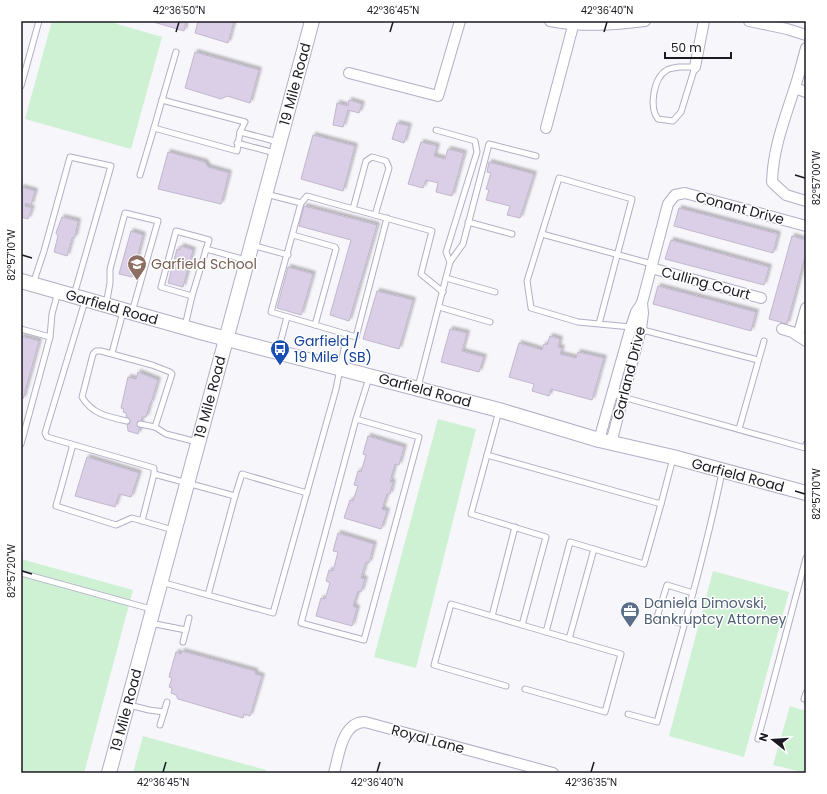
<svg xmlns="http://www.w3.org/2000/svg" width="827" height="794" viewBox="0 0 827 794" font-family="Poppins,sans-serif">
	<defs>
		<filter id="shadow"><feDropShadow dx="2.5" dy="-2.5" stdDeviation="1" flood-color="#0004"/></filter>
	</defs>
	<rect width="100%" height="100%" fill="#f7f6fb"/>
	<!-- green -->
	<g fill="#cef1d3">
		<path d="M52,21H107L162,37L131,149L25,119Z"/>
		<path d="M438,419L476,429L416,668L374,657Z"/>
		<path d="M21,559L133,590L84,773H21Z"/>
		<path d="M713,571L789,592L744,757L669,736Z"/>
		<path d="M790,706L806,711V773L773,765Z"/>
		<path d="M143,736L266,770L265,773H133Z"/>
	</g>
	<!-- building -->
	<g fill="#dacfe6" stroke="#c2b7cd" filter="url(#shadow)">
		<path d="M150,21H186L184,31Z"/>
		<path d="M198,21H234L228,43L195,33Z"/>
		<path d="M195,52L259,70L250,103L227,96L221,99L185,88Z"/>
		<path d="M349,100L362,104L359,113L348,110L343,127L333,125L337,103L348,106Z"/>
		<path d="M397,123L409,126L404,143L392,139Z"/>
		<path d="M313,135L355,146L343,191L301,179Z"/>
		<path d="M421,142L437,146L434,156L445,159L448,149L464,153L452,196L436,192L438,183L426,180L423,188L408,184Z"/>
		<path d="M168,152L205,162L208,167L229,173L221,204L158,189Z"/>
		<path d="M489,162L534,174L520,218L507,215L510,206L486,200L489,190L486,189L491,173L487,172Z"/>
		<path d="M21,187L35,191L31,205L26,203L25,206L32,208L28,219L21,217Z"/>
		<path d="M304,206L377,225L349,321L330,315L351,240L299,226Z"/>
		<path d="M679,208L778,234L773,253L674,226Z"/>
		<path d="M62,217L78,221L75,237L72,238L67,256L54,252L58,236L56,233Z"/>
		<path d="M131,231L143,235L132,277L119,274Z"/>
		<path d="M792,236L806,240V253L787,324L769,319Z"/>
		<path d="M671,240L769,267L764,285L665,259Z"/>
		<path d="M181,246L193,250L183,287L168,283L177,249L180,250Z"/>
		<path d="M288,267L313,274L301,315L277,308Z"/>
		<path d="M658,286L756,312L751,331L653,304Z"/>
		<path d="M377,291L413,300L399,349L363,339Z"/>
		<path d="M450,329L467,333L462,351L484,357L479,372L441,362Z"/>
		<path d="M21,336L39,341L23,399L21,398Z"/>
		<path d="M550,336L560,339L558,347L562,348L560,354L576,358L578,352L604,358L592,400L551,389L549,396L532,391L534,384L509,377L519,343L542,350L544,344L547,345Z"/>
		<path d="M138,372L158,380L151,403H150L146,417H142L138,434L128,431L126,413L123,412L124,409L121,408L128,377L136,379Z"/>
		<path d="M368,436L404,447L399,465L395,464L390,482H393L390,494H387L382,509L387,511L381,529L344,518L350,500L353,501L358,486L354,485L358,471L361,472L366,455L363,454Z"/>
		<path d="M87,457L139,473L131,497L119,494L115,507L75,496Z"/>
		<path d="M338,533L374,544L369,563L366,562L361,578L365,579L361,592L358,591L353,606L357,608L352,626L316,616L321,598L325,599L330,583L326,581L329,570L333,571L338,552L333,551Z"/>
		<path d="M182,651L255,671V674L262,676L250,716L244,714L243,718L178,699L176,695L171,693L172,688L169,687L172,678L169,677L176,652L181,654Z"/>
	</g>
	<g fill="none" stroke-linecap="round" stroke-linejoin="round">
		<!-- lane casing -->
		<g stroke="#b3aec5" stroke-width="7">
			<g id="lane">
				<path d="M679,67H695L681,112L673,121L658,119C649,108 653,78 667,70C670,68 675,68 679,67Z"/>
				<path d="M21,86L39,21"/>
				<path d="M154,128L162,100"/>
				<path d="M436,130L475,141L477,152L446,252L450,262"/>
				<path d="M240,132L278,142"/>
				<path d="M237,143L275,153"/>
				<path d="M140,175L154,128L237,151L240,132L245,122L162,100L176,52"/>
				<path d="M266,194L301,203L307,196L432,231L421,274L443,292"/>
				<path d="M301,203L271,312L356,337L387,218"/>
				<path d="M353,209L366,161L372,157L386,161L389,168L375,215"/>
				<path d="M468,222L512,234"/>
				<path d="M176,231L209,240L192,296L161,287Z"/>
				<path d="M542,234L652,264"/>
				<path d="M293,235L335,247L336,249L315,325"/>
				<path d="M252,245L288,255"/>
				<path d="M206,249L246,260"/>
				<path d="M446,278L495,292"/>
				<path d="M33,284L44,251L70,157L111,166L74,295"/>
				<path d="M85,301L45,433L47,437L71,444L72,448L56,506L116,525L132,518L173,530"/>
				<path d="M106,305L110,283V269L125,213L158,221L132,312"/>
				<path d="M439,307L490,322"/>
				<path d="M599,324L632,199L559,178L527,281L531,308L578,322L631,327"/>
				<path d="M185,326L192,296"/>
				<path d="M21,329L50,337"/>
				<path d="M639,329L758,360"/>
				<path d="M278,351L287,317"/>
				<path d="M112,353L123,312"/>
				<path d="M418,387L450,262L463,244L489,144L536,156"/>
				<path d="M612,394L805,448L806,444"/>
				<path d="M499,411L471,514L546,537L522,625L451,604L434,665L506,686"/>
				<path d="M356,419L419,437L364,640L301,623L356,419L369,378"/>
				<path d="M127,421C108,417 92,414 82,397L93,354L96,351H101L152,365L170,372L172,374L155,427L166,434L197,442"/>
				<path d="M140,424L155,427"/>
				<path d="M739,429L764,341"/>
				<path d="M21,444L50,337L52,314L58,292"/>
				<path d="M71,444L154,468V474L235,496L208,595"/>
				<path d="M487,455L661,504L673,458"/>
				<path d="M235,496L242,474L307,493"/>
				<path d="M142,521L154,474"/>
				<path d="M21,573L151,609"/>
				<path d="M161,582L273,613L336,389L347,334"/>
				<path d="M492,616L515,527"/>
				<path d="M150,623L186,630"/>
				<path d="M684,624L657,617L667,585L693,593"/>
				<path d="M522,625L546,632L570,542L644,564L661,504"/>
				<path d="M569,639L594,549"/>
				<path d="M183,642L189,618"/>
				<path d="M525,689L605,712L621,654L546,632"/>
				<path d="M804,699L806,693"/>
				<path d="M129,705L149,710L164,712"/>
				<path d="M628,714L657,722C680,639 705,556 722,472"/>
				<path d="M160,725L167,702"/>
				<path d="M758,739L806,558"/>
			</g>
		</g>
		<!-- street casing -->
		<g stroke="#b3aec5" stroke-width="12">
			<g id="street">
				<path d="M550,21C582,27 612,25 645,21"/>
				<path d="M749,21L787,29L806,35"/>
				<path d="M806,48C802,62 799,76 794,90C784,121 773,149 772,182L786,195L806,201"/>
				<path d="M695,67L704,21"/>
				<path d="M349,73L438,96L460,21"/>
				<path d="M795,88L806,92"/>
				<path d="M546,128L573,26"/>
				<path d="M651,268L761,298"/>
				<path d="M782,329L792,332L806,341"/>
				<path d="M798,336L806,308"/>
				<path d="M599,440L631,327L636,312L642,303L668,204L675,195L685,193L806,226"/>
				<path d="M611,443L641,329L643,313L642,303"/>
				<path d="M334,773C339,755 342,722 365,722L553,773"/>
			</g>
		</g>
		<!-- secondary casing -->
		<g stroke="#b3aec5" stroke-width="16">
			<g id="secondary">
				<path d="M21,281L204,333L499,410L599,440L673,457L806,493"/>
				<path d="M109,773L312,21"/>
			</g>
		</g>
		<!-- lane -->
		<use href="#lane" stroke="#fff" stroke-width="5"/>
		<!-- street -->
		<use href="#street" stroke="#fff" stroke-width="10"/>
		<!-- secondary -->
		<use href="#secondary" stroke="#fff" stroke-width="14"/>
	</g>
	<!-- ticks -->
	<path fill="none" stroke="#1b1922" stroke-width="1.5" d="M176,32L179,22M390,32L393,22M604,32L607,22M795,175L805,178M22,255L32,258M795,491L805,494M22,571L32,574M163,772L166,762M377,772L380,762M591,772L594,762"/>
	<!-- icons -->
	<defs>
		<g id="school-pin" transform="scale(1)"><path d="M0 17L-7.5 6A9.5 9.5 0 1 1 7.5 6Z" fill="#8d6e63" stroke="#fff"/><path d="M0-5L7-2L0 1L-7-2ZM-4 1L0 2.5L4 1V4Q0 6-4 4Z" fill="#fff"/></g>
		<g id="bus-pin" transform="scale(1)"><path d="M0 17L-7.5 6A9.5 9.5 0 1 1 7.5 6Z" fill="#1a4fb4" stroke="#fff"/><path d="M-5-6H5V4H4V6H2V4H-2V6H-4V4H-5ZM-3.5-4V0h7V-4ZM-3.5 1.2v1.5H-2V1.2ZM2 1.2v1.5H3.5V1.2Z" fill="#fff"/></g>
		<g id="office-pin" transform="scale(1)"><path d="M0 17L-7.5 6A9.5 9.5 0 1 1 7.5 6Z" fill="#5c6f8a" stroke="#fff"/><path d="M-6-3h4V-5.5h4V-3h4V5H-6ZM-1-4.5V-3h2v-1.5ZM-6 0V1H6V0Z" fill="#fff"/></g>
	</defs>
	<g fill-rule="evenodd">
		<use href="#school-pin" x="137" y="264"/>
		<use href="#bus-pin" x="280" y="349"/>
		<use href="#office-pin" x="630" y="611"/>
	</g>
	<g text-anchor="middle" stroke-width="3" stroke-linejoin="round" paint-order="stroke">
		<!-- street labels -->
		<g font-size="14" fill="#1b1922" stroke="#fff">
			<text transform="translate(295 84) rotate(-75)" y="5">19 Mile Road</text>
			<text transform="translate(740 208) rotate(15)" y="5">Conant Drive</text>
			<text transform="translate(706 283) rotate(15)" y="5">Culling Court</text>
			<text transform="translate(112 307) rotate(16)" y="5">Garfield Road</text>
			<text transform="translate(629 373) rotate(-76)" y="5">Garland Drive</text>
			<text transform="translate(425 390) rotate(15)" y="5">Garfield Road</text>
			<text transform="translate(210 397) rotate(-75)" y="5">19 Mile Road</text>
			<text transform="translate(738 475) rotate(15)" y="5">Garfield Road</text>
			<text transform="translate(126 710) rotate(-75)" y="5">19 Mile Road</text>
			<text transform="translate(428 739) rotate(15)" y="5">Royal Lane</text>
		</g>
		<!-- education labels -->
		<g font-size="14" fill="#785e54" stroke="#fff" text-anchor="start">
			<text x="151" y="269">Garfield School</text>
		</g>
		<!-- transit labels -->
		<g font-size="14" fill="#164399" stroke="#fff" text-anchor="start">
			<text x="294" y="346">Garfield /<tspan x="294" dy="16">19 Mile (SB)</tspan></text>
		</g>
		<!-- service labels -->
		<g font-size="14" fill="#4e5e75" stroke="#fff" text-anchor="start">
			<text x="644" y="608">Daniela Dimovski,<tspan x="644" dy="16">Bankruptcy Attorney</tspan></text>
		</g>
	</g>
	<!-- border -->
	<rect width="827" height="794" fill="none" stroke="#ffffff" stroke-width="44"/>
	<!-- north arrow -->
	<g transform="translate(773 740) rotate(287)" stroke="#ffffff" stroke-width="3" paint-order="stroke">
	<path d="M0-3L7 15L0 10L-7 15Z" fill="#1b1922"/>
	<text y="-6" font-size="11" font-weight="bold" text-anchor="middle" fill="#1b1922">N</text>
	</g>
	<!-- scale -->
	<path d="M665 52v6h66v-6" fill="none" stroke="#1b1922" stroke-width="2"/>
	<text x="671" y="52" font-size="12" fill="#1b1922" stroke="#ffffff" stroke-width="3" paint-order="stroke">50 m</text>
	<rect x="22" y="22" width="783" height="750" fill="none" stroke="#1b1922" stroke-width="1.5"/>
	<g font-size="10" text-anchor="middle" fill="#1b1922">
		<text x="179" y="14">42°36'50"N</text>
		<text x="393" y="14">42°36'45"N</text>
		<text x="607" y="14">42°36'40"N</text>
		<text transform="translate(816 178) rotate(-90)" y="4">82°57'00"W</text>
		<text transform="translate(11 255) rotate(-90)" y="4">82°57'10"W</text>
		<text transform="translate(816 494) rotate(-90)" y="4">82°57'10"W</text>
		<text transform="translate(11 571) rotate(-90)" y="4">82°57'20"W</text>
		<text x="163" y="786">42°36'45"N</text>
		<text x="377" y="786">42°36'40"N</text>
		<text x="591" y="786">42°36'35"N</text>
	</g>
</svg>
